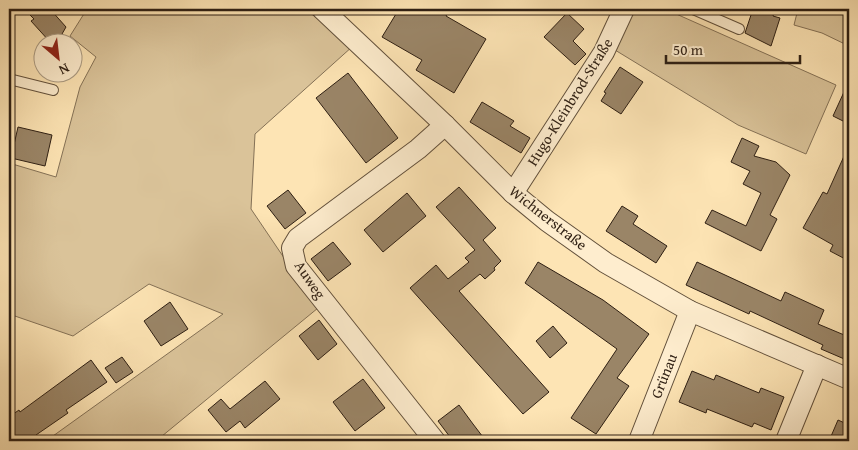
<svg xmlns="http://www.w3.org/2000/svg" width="858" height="450" viewBox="0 0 858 450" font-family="'Gentium Book Plus',serif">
	<rect width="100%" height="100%" fill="#fde4b4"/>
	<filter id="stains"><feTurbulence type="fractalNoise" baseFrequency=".004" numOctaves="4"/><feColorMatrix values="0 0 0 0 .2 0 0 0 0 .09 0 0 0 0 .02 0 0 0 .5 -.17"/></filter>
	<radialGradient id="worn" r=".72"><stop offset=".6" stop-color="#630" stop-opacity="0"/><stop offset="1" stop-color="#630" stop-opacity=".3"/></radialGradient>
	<!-- green -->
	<g fill="#dac399" stroke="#847156">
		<path d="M87,9H305L353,46L255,134L251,209L318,308L156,441H46L223,314L149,284L73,336L9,314V163L56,177L80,87L96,57L70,36Z"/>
		<path d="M635,9H665L836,85L806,154L738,125L615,50Z"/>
		<path d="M798,9H849V46L822,33L794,25Z"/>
	</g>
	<!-- building -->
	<g fill="#9a8567" stroke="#2e1f13">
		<path d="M24,9H50L66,27L62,34L72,42H50L31,21L34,19Z"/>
		<path d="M399,9H450L446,16L486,39L454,93L416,70L422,60L382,37Z"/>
		<path d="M753,9H775L773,16L780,18L771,46L745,33Z"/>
		<path d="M567,13L584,29L573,41L586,54L575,65L544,37Z"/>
		<path d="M620,67L643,82L621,114L601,101L606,93L604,92Z"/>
		<path d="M348,73L398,138L366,163L316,98Z"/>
		<path d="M849,81V124L833,116Z"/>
		<path d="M482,102L514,121L510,126L530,138L521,153L470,122Z"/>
		<path d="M18,127L52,135L45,166L11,158Z"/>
		<path d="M742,138L759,146L754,156L776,162L790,175L770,215L777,219L761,251L705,223L712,210L746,226L761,193L743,184L750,171L731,162Z"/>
		<path d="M849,145V261L830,251L833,245L803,228L823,192L827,194Z"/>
		<path d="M459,187L496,228L483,240L501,261L494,268L495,270L485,279L480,274L459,291L549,392L523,414L410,288L436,265L448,279L469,262L465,258L475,250L436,207Z"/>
		<path d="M288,190L306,213L285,229L267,206Z"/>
		<path d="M407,193L426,216L383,252L364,230Z"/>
		<path d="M622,206L638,216L633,224L667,246L656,263L606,231Z"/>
		<path d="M333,242L351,264L328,281L311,259Z"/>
		<path d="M538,262L603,300L649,334L617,378L629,386L596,434L571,418L617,349L525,283Z"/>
		<path d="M697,262L781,301L785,292L824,310L818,324L849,337V361L821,349L823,345L750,311L749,314L686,285Z"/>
		<path d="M170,302L188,329L161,346L144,321Z"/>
		<path d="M319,320L337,344L318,360L299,336Z"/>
		<path d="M553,326L567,343L550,358L536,341Z"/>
		<path d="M122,357L133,372L116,383L105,368Z"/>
		<path d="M91,360L107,382L66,410L68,413L36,435L40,441H9V417L19,410L20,412Z"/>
		<path d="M692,371L714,380L716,375L759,393L761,388L784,397L771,430L754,423L752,427L707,409L706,413L679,402Z"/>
		<path d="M363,379L385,408L355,431L333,402Z"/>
		<path d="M265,381L280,399L245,428L240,421L226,432L208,410L221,399L230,409Z"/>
		<path d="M459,405L473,424L486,441H453L438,421Z"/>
		<path d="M838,420L849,425V441H829Z"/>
	</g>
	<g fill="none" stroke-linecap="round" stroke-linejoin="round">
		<!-- lane casing -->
		<g stroke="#62503b" stroke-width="12">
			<g id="lane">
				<path d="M693,9L739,29"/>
				<path d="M9,79L53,90"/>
			</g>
		</g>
		<!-- street casing -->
		<g stroke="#62503b" stroke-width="22">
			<g id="street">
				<path d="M322,9L445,125L513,193L547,221L606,263L690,311L849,379"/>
				<path d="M513,193L604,52L624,9"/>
				<path d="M435,441L296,266L292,248L298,238L418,149L445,125"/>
				<path d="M639,441L690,311"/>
				<path d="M786,441L817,365"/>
			</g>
		</g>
		<!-- lane -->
		<use href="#lane" stroke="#feedce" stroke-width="10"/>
		<!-- street -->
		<use href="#street" stroke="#feedce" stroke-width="20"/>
	</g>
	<g text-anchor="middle" stroke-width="4" stroke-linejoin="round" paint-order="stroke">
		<!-- street labels -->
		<g font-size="15" fill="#2e1f13" stroke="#feedce">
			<text transform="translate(570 102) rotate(-58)" y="5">Hugo-Kleinbrod-Straße</text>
			<text transform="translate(548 218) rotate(38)" y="5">Wichnerstraße</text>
			<text transform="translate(310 280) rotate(56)" y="5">Auweg</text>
			<text transform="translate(664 376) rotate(-68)" y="5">Grünau</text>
		</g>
	</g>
	<!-- margin -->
	<rect width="858" height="450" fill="none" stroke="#fde4b4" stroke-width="30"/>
	<rect x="10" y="10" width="838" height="430" fill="none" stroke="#2e1f13" stroke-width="2.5"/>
	<rect x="15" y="15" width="828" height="420" fill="none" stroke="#2e1f13"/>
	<!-- north arrow -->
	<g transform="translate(58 58) rotate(152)"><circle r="24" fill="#feedce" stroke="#ab9b83"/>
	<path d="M0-4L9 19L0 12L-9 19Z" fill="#8f2418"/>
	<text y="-8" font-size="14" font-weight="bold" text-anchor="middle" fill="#2e1f13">N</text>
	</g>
	<!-- scale -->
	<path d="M666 55v8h134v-8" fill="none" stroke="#2e1f13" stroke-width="2.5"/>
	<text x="673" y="55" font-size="15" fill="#2e1f13" stroke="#feedce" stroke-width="4" paint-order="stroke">50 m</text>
	<rect width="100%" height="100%" filter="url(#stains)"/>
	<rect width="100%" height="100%" fill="url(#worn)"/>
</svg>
